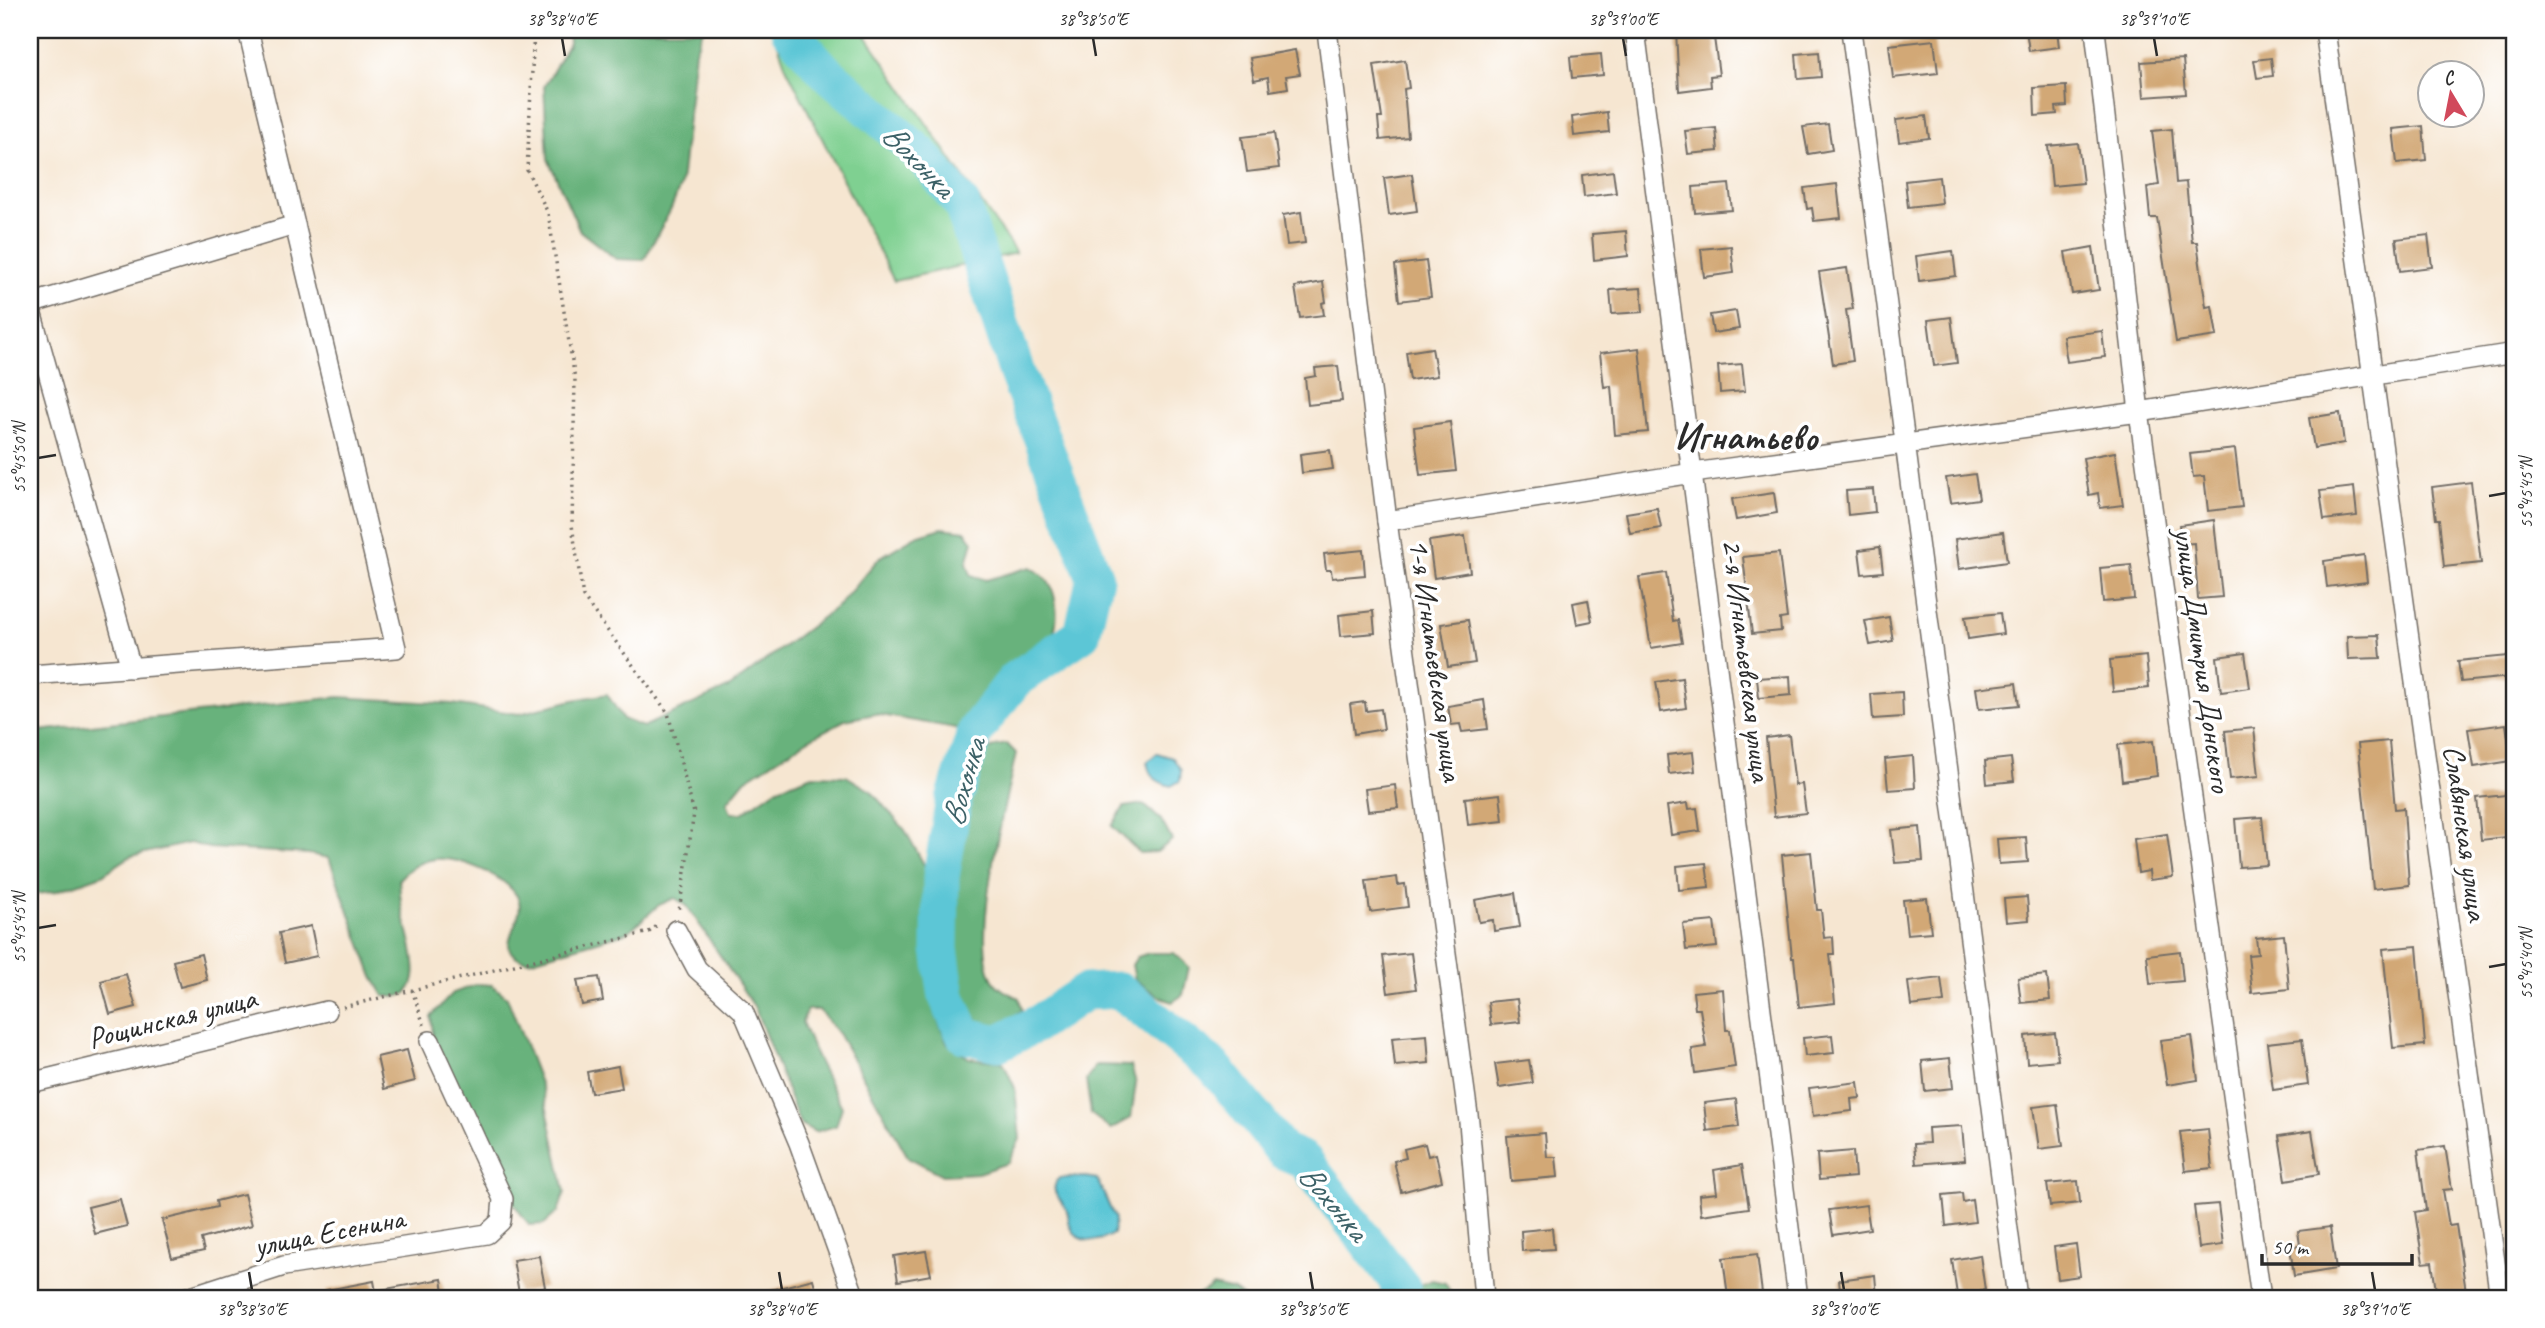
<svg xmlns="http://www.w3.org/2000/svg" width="2545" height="1328" viewBox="0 0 2545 1328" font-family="Caveat,sans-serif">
	<rect width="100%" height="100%" fill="#fff"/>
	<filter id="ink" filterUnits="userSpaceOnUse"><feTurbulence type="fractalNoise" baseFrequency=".0143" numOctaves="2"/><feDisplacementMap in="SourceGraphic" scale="14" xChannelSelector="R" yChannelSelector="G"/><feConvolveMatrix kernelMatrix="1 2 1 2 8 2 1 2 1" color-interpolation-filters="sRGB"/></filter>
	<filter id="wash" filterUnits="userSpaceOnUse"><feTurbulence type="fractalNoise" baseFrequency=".00686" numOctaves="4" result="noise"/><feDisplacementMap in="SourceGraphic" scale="28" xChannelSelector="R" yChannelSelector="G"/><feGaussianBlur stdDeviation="1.57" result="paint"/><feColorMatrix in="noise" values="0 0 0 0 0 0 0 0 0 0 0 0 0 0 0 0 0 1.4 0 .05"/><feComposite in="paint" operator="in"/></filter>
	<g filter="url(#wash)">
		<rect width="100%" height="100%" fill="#f6e6d1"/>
		<!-- green -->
		<path fill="#7fd091" stroke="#557e5e" stroke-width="2" d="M773,30H862L1016,253L894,281L786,67Z"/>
		<!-- forest -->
		<g fill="#67b27b" stroke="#496e53" stroke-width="2">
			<path d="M568,30H703L695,51L681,184L671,209L644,260L616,259L580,231L548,159L544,87L569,43Z"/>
			<path d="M942,528L965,531L973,541L967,563L971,575L986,580L1031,567C1047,577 1054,586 1056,606C1062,656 1021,659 990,687C979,696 973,717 966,730L875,714L845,720L809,739L745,780L727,802L731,813H742L778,788L813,775L846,776L871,791L905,830L926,868L932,1005L947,1043L969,1058L1003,1062L1015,1088L1020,1139L1008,1163L978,1173L942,1175L908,1157L839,1035L819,1010H807L802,1022L816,1057L842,1107L836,1126L815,1132L800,1124L755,1008L687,906L675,898L659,905L628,932L529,961C484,952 531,919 517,896C504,875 454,854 430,860C416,863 409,869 399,879C400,890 400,902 403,913C409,937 434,1005 384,996L373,977L329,858L309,854L209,848L190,843L131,856L102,875L57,891L30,895V732L339,697L453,704L519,714L573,700L607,694L623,719L643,727L730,687L840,604L879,558L916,536Z"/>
			<path d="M1007,744L1016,753C1006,801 969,939 993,980C998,989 1009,994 1019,998L1022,1010L999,1029L979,1023L963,999L954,957L955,872L977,776L988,750L996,746Z"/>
			<path d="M1143,804L1161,820L1172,840L1157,852L1140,853L1112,826L1124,807Z"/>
			<path d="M1149,953H1174L1189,967L1183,995L1172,1002L1156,995L1135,979L1132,965L1137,957Z"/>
			<path d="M478,984L492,985L507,997L543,1091L565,1192L558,1212L544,1224L529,1225L507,1194L433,1036L431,1016L453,993Z"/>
			<path d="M1096,1065L1131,1066L1136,1083L1131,1118L1111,1129L1091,1114L1086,1080Z"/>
			<path d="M1432,1280L1445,1283L1454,1298H1411L1419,1285Z"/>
			<path d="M1213,1286L1234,1291L1244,1298H1194Z"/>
		</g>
		<!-- water -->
		<g fill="#5bc6d6" stroke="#437880" stroke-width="2">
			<path d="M1157,753L1173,758L1181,770L1180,781L1171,786C1156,782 1150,777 1147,762Z"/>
			<path d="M1085,1177L1097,1179L1115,1219L1113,1234C1100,1242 1079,1246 1071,1227C1068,1222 1069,1216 1067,1211C1062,1197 1047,1193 1059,1178Z"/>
		</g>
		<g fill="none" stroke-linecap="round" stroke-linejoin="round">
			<!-- river -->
			<path stroke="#5bc6d6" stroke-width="37" d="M789,30L824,70L923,156L962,205L1017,373L1095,578L1082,634L1015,680L976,730L954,799L941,877L940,949L947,997L964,1035L998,1043L1039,1023L1085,992L1119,990L1215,1068L1283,1151L1304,1160L1402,1287L1397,1298"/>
		</g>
		<g id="blocks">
			<!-- building -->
			<g fill="#d2a876">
				<path d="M1676,30H1713L1719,75L1710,76L1711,87L1679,91Z"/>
				<path d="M2026,30H2057L2059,47L2029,51Z"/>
				<path d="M1934,40L1938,73L1893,78L1889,45Z"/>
				<path d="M1295,50L1300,74L1286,76L1288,88L1270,91L1268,77L1254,80L1250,58Z"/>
				<path d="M1819,52L1821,77L1798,79L1796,54Z"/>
				<path d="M1601,54L1603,75L1572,78L1570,57Z"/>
				<path d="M2271,58L2273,76L2257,78L2254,60Z"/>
				<path d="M2183,59L2186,94L2144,97L2141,62Z"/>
				<path d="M1405,60L1409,88L1404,89L1408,137L1380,140L1378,118H1382L1374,65Z"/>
				<path d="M2066,86L2067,106L2056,107L2057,114L2035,116L2034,88Z"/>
				<path d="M1607,112L1609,132L1574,136L1572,117Z"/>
				<path d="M1926,116L1929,138L1899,142L1896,120Z"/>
				<path d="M1828,124L1832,150L1808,154L1803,127Z"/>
				<path d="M2423,126L2426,160L2397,163L2393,129Z"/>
				<path d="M1716,128L1718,151L1688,154L1685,131Z"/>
				<path d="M2172,129L2176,183L2186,182L2192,242H2197L2206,307L2212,306L2217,336L2176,342L2157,218H2150L2147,187L2159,185L2152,131Z"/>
				<path d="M1274,133L1279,168L1247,172L1242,137Z"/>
				<path d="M2078,143L2083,183L2052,186L2048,146Z"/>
				<path d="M1613,171L1616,193L1584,197L1582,175Z"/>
				<path d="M1412,174L1417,211L1389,215L1384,178Z"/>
				<path d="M1939,177L1942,203L1908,207L1905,181Z"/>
				<path d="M1729,184L1732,210L1695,213L1693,187Z"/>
				<path d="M1837,184L1841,218L1814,221L1812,208L1807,209L1804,188Z"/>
				<path d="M1301,212L1305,243L1287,245L1283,215Z"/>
				<path d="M1626,231L1628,256L1594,260L1592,234Z"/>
				<path d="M2428,235L2432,267L2400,271L2396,239Z"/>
				<path d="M1731,246L1734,273L1704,277L1701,249Z"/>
				<path d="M2093,247L2099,290L2072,294L2065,252Z"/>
				<path d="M1953,251L1956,276L1919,281L1916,256Z"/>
				<path d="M1426,261L1431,297L1399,301L1395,265Z"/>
				<path d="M1847,268L1853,309L1846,310L1853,361L1833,364L1819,272Z"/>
				<path d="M1323,282L1326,302L1322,303L1324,315L1300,318L1295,287Z"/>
				<path d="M1641,288L1643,312L1612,314L1610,290Z"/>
				<path d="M1736,311L1739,329L1713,333L1710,315Z"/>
				<path d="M1951,317L1957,363L1934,366L1928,320Z"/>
				<path d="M2102,331L2105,357L2067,362L2063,336Z"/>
				<path d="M1432,348L1437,376L1410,380L1406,352Z"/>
				<path d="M1639,348L1648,432L1615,435L1611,386L1604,387L1600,353Z"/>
				<path d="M1742,364L1745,391L1720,393L1718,366Z"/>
				<path d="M1338,366L1342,401L1308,405L1305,378L1316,376L1315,368Z"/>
				<path d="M2340,413L2344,443L2314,448L2309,418Z"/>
				<path d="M1450,422L1456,471L1420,475L1414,427Z"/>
				<path d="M2235,449L2242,507L2208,511L2204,476L2193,477L2190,454Z"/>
				<path d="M1330,450L1333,469L1302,473L1300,454Z"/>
				<path d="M2115,452L2123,505L2100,508L2098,493L2089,495L2083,458Z"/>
				<path d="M1975,474L1979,499L1950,503L1946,478Z"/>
				<path d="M2471,482L2481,563L2444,567L2439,519H2436L2432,487Z"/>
				<path d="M2354,487L2357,516L2324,520L2320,491Z"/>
				<path d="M1873,489L1875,512L1848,515L1846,491Z"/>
				<path d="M1774,493L1777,513L1736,520L1732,499Z"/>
				<path d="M1657,508L1661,528L1630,533L1626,513Z"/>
				<path d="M2214,520L2222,597L2198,599L2194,543L2181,544L2179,525Z"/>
				<path d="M2003,532L2007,562L1959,569L1955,539Z"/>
				<path d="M1465,536L1470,572L1434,578L1429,541Z"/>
				<path d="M1880,547L1883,572L1862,574L1859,550Z"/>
				<path d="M1363,550L1365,575L1332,578L1331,570H1326L1324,554Z"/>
				<path d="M1779,553L1787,618L1780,619L1781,631L1752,634L1743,557Z"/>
				<path d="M2364,555L2367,582L2327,587L2324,561Z"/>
				<path d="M2131,565L2134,599L2103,602L2100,568Z"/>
				<path d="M1666,573L1673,621L1678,620L1682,643L1651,648L1639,577Z"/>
				<path d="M1588,600L1592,621L1577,624L1573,603Z"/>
				<path d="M1373,611L1375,633L1341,636L1339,615Z"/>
				<path d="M2000,613L2003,634L1968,639L1965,617Z"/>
				<path d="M1889,617L1893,641L1870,645L1865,621Z"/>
				<path d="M1468,620L1475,663L1448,667L1441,624Z"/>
				<path d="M2379,635L2381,658L2348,659L2347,636Z"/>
				<path d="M2245,653L2250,688L2221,692L2217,657Z"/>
				<path d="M2146,656L2149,688L2113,692L2110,660Z"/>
				<path d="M2508,656L2510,677L2461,682L2458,661Z"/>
				<path d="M1790,676L1791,695L1759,698L1757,678Z"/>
				<path d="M1682,678L1686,708L1661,712L1656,682Z"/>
				<path d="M2016,683L2019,705L1979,709L1976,688Z"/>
				<path d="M1902,692L1903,717L1873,719L1871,694Z"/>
				<path d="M1484,700L1488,729L1462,732L1460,724L1451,725L1448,706Z"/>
				<path d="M1365,702L1366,711L1381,709L1384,729L1354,734L1350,704Z"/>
				<path d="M2506,724L2511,761L2474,767L2468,729Z"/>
				<path d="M2254,728L2259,776L2230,779L2225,731Z"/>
				<path d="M1789,735L1795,785L1802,784L1806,813L1774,817L1766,738Z"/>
				<path d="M2153,741L2157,776L2122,781L2118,745Z"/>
				<path d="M2389,741L2395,809L2404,808L2409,885L2373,889L2358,744Z"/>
				<path d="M1693,752L1695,771L1669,774L1667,755Z"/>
				<path d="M1913,756L1915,788L1888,790L1885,759Z"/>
				<path d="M2011,758L2014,781L1987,784L1985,761Z"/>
				<path d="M1395,785L1398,808L1368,811L1365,789Z"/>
				<path d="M1500,794L1503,821L1468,825L1465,798Z"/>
				<path d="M2515,794V836L2481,840L2477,798Z"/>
				<path d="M1688,803L1689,809L1697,808L1700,831L1671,835L1667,806Z"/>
				<path d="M2262,817L2267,865L2239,867L2235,819Z"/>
				<path d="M1920,827L1923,861L1895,863L1891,830Z"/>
				<path d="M2167,834L2173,877L2150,880L2149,871L2138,873L2134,839Z"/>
				<path d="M2026,837L2028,862L1999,864L1997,839Z"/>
				<path d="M1811,852L1817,910H1821L1824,938L1833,937L1834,954H1830L1835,1003L1799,1007L1794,958H1792L1782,855Z"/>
				<path d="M1706,863L1709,887L1679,890L1677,866Z"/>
				<path d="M1397,877L1398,885L1405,884L1408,907L1370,912L1366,881Z"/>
				<path d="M1515,893L1520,927L1494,931L1493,920L1479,922L1475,900Z"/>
				<path d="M2027,897L2029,920L2006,922L2004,899Z"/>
				<path d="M1927,898L1931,932L1907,934L1903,900Z"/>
				<path d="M1714,921L1717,947L1686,950L1683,924Z"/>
				<path d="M311,926L317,956L285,963L279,933Z"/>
				<path d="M2284,935L2289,989L2252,993L2248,955L2258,954L2256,938Z"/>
				<path d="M2417,946L2425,1045L2393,1048L2383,949Z"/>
				<path d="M2180,951L2183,981L2150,984L2147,955Z"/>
				<path d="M1411,953L1416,989L1388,993L1383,956Z"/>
				<path d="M201,954L207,980L180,987L173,961Z"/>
				<path d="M126,974L136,1007L110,1014L101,981Z"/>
				<path d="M2047,975L2050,1000L2021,1003L2018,978Z"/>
				<path d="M599,977L603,1001L582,1005L577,980Z"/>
				<path d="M1941,978L1944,1002L1911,1006L1908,982Z"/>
				<path d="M1723,989L1726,1030H1730L1735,1067L1695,1073L1692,1049L1706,1047L1700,1009H1695L1693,992Z"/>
				<path d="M1517,999L1520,1022L1491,1025L1488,1002Z"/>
				<path d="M2055,1033L2058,1060L2027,1063L2025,1036Z"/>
				<path d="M1427,1035L1429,1063L1395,1066L1392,1038Z"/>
				<path d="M1832,1035L1834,1053L1805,1056L1803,1038Z"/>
				<path d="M2192,1036L2198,1080L2167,1085L2160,1040Z"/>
				<path d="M2302,1039L2308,1085L2273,1090L2267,1043Z"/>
				<path d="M407,1050L415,1081L384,1089L377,1057Z"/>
				<path d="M1950,1058L1953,1088L1925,1091L1922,1061Z"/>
				<path d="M1529,1060L1533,1083L1499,1088L1495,1064Z"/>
				<path d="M618,1066L622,1088L591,1093L587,1072Z"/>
				<path d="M1858,1082L1860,1098L1851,1099L1852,1111L1813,1116L1809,1088Z"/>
				<path d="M1736,1099L1739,1127L1707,1131L1704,1103Z"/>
				<path d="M2057,1104L2063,1146L2039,1149L2033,1107Z"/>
				<path d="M1962,1126L1965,1160L1916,1164L1914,1144L1929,1143L1928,1128Z"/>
				<path d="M2208,1129L2212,1168L2185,1171L2180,1132Z"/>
				<path d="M2312,1131L2319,1174L2286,1180L2279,1136Z"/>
				<path d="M1545,1133L1547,1157H1556L1558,1177L1511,1181L1507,1136Z"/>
				<path d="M1425,1144L1428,1156L1436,1154L1442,1181L1401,1192L1394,1161L1406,1158L1404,1149Z"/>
				<path d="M2445,1146L2452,1189L2443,1190L2449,1226L2456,1225L2467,1298H2437L2432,1262L2423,1263L2415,1212L2426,1210L2418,1150Z"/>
				<path d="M1853,1151L1855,1177L1819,1180L1817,1154Z"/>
				<path d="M1742,1165L1749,1208L1701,1215L1699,1195L1717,1193L1714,1170Z"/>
				<path d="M2078,1181L2080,1203L2050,1206L2047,1184Z"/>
				<path d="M1962,1193L1963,1202L1972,1200L1975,1222L1946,1226L1943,1195Z"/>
				<path d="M244,1194L252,1225L201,1239L204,1251L172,1258L162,1220L217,1207L216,1201Z"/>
				<path d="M120,1199L127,1226L95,1234L88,1207Z"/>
				<path d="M2218,1204L2223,1245L2199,1248L2194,1206Z"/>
				<path d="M1866,1205L1870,1229L1833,1235L1829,1210Z"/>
				<path d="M2330,1227L2336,1269L2294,1276L2290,1247L2300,1245L2298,1231Z"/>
				<path d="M1552,1228L1554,1249L1522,1251L1521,1231Z"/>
				<path d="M2076,1244L2080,1276L2058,1279L2054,1247Z"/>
				<path d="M926,1251L931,1275L898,1281L894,1256Z"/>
				<path d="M1757,1254L1762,1293L1728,1297L1723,1258Z"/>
				<path d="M1980,1255L1985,1290L1957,1295L1952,1260Z"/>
				<path d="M539,1256L545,1287L519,1293L513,1260Z"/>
				<path d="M1875,1275L1877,1298H1841L1839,1280Z"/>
				<path d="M442,1279L445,1298H380V1290Z"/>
				<path d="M813,1279L818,1298H761L760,1293Z"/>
				<path d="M374,1281L377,1298H328L327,1290Z"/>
			</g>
		</g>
	</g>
	<g filter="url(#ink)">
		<use href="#blocks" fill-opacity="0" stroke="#726c65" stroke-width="2"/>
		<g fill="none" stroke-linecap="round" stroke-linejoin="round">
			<!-- minor casing -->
			<g stroke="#726c65" stroke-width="22">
				<g id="minor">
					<path d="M1327,30L1387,521L1469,1122L1484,1298"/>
					<path d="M1635,30L1798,1298"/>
					<path d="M1851,30L2017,1298"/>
					<path d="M2095,30L2139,412L2261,1298"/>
					<path d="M2325,30L2500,1298"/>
					<path d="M30,304L295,225L248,30"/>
					<path d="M30,308L131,668"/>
					<path d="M1387,521L1693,473L2139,412L2515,353"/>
					<path d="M30,675L396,648L295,225"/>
					<path d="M676,930L697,969L743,1011L799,1143L855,1298"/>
					<path d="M30,1083L327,1011"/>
					<path d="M185,1298L284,1266L487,1234L501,1221L503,1199L430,1041"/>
				</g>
			</g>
			<!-- path -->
			<g stroke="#726c65" stroke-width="3.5" stroke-dasharray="2 5" stroke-linecap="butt">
				<path d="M534,30L527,170L548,213L575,379L572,525L583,597L668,713L694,813L679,911"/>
				<path d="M412,990L424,1025"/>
				<path d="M343,1007L649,932L657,926"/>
			</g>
			<!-- minor -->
			<use href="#minor" stroke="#fff" stroke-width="19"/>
		</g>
	</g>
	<!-- ticks -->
	<path fill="none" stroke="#2b2b2b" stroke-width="2.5" d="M562,38L565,56M1093,38L1096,56M1623,38L1626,56M2154,38L2157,56M38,458L56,455M2489,496L2506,493M38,928L56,925M2489,967L2506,964M249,1272L252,1290M779,1272L782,1290M1310,1272L1313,1290M1841,1272L1844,1290M2372,1272L2375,1290"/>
	<g text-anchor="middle" stroke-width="7" stroke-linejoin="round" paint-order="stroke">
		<!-- street labels -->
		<g font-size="30" fill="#2b2b2b" stroke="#fff">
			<text transform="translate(1436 660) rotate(82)" y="10">1-я Игнатьевская улица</text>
			<text transform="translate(1747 660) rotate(83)" y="10">2-я Игнатьевская улица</text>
			<text transform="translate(2203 660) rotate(82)" y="10">улица Дмитрия Донского</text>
			<text transform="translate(2466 833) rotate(82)" y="10">Славянская улица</text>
			<text transform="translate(172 1018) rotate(-14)" y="10">Рощинская улица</text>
			<text transform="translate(329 1232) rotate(-11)" y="10">улица Есенина</text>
		</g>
		<!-- water labels -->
		<g font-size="32" font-style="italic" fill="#3c6167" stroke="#fff">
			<text transform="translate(919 160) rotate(46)" y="11">Вохонка</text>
			<text transform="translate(963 782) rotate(-74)" y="11">Вохонка</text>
			<text transform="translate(1334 1202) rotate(50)" y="11">Вохонка</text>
		</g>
		<!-- district labels -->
		<g font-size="37" font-weight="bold" fill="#2b2b2b" stroke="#fff">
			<text x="1746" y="449">Игнатьево</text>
		</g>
	</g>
	<!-- margin -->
	<rect width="2545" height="1328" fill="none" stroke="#fff" stroke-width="77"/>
	<!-- north arrow -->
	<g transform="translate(2451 94) rotate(350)"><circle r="33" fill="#ffffff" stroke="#aaaaaa" stroke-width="2"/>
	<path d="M0-5L12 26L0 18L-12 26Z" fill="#d1495b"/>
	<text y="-10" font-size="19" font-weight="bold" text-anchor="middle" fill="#2b2b2b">С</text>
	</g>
	<!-- scale -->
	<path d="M2262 1254v10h150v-10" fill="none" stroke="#2b2b2b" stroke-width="3.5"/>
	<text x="2272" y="1254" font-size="21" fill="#2b2b2b" stroke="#ffffff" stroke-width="5" paint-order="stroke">50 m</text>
	<rect x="38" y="38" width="2468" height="1252" fill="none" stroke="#2b2b2b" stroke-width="2.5"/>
	<g font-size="18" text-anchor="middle" fill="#2b2b2b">
		<text x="562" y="25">38°38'40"E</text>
		<text x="1093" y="25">38°38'50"E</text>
		<text x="1623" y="25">38°39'00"E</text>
		<text x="2154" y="25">38°39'10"E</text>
		<text transform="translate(19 458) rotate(-90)" y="6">55°45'50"N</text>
		<text transform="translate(2526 493) rotate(-90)" y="6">55°45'45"N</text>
		<text transform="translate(19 928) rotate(-90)" y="6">55°45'45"N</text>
		<text transform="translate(2526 964) rotate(-90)" y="6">55°45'40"N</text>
		<text x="252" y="1315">38°38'30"E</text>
		<text x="782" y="1315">38°38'40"E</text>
		<text x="1313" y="1315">38°38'50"E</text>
		<text x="1844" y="1315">38°39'00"E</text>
		<text x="2375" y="1315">38°39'10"E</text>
	</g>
</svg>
